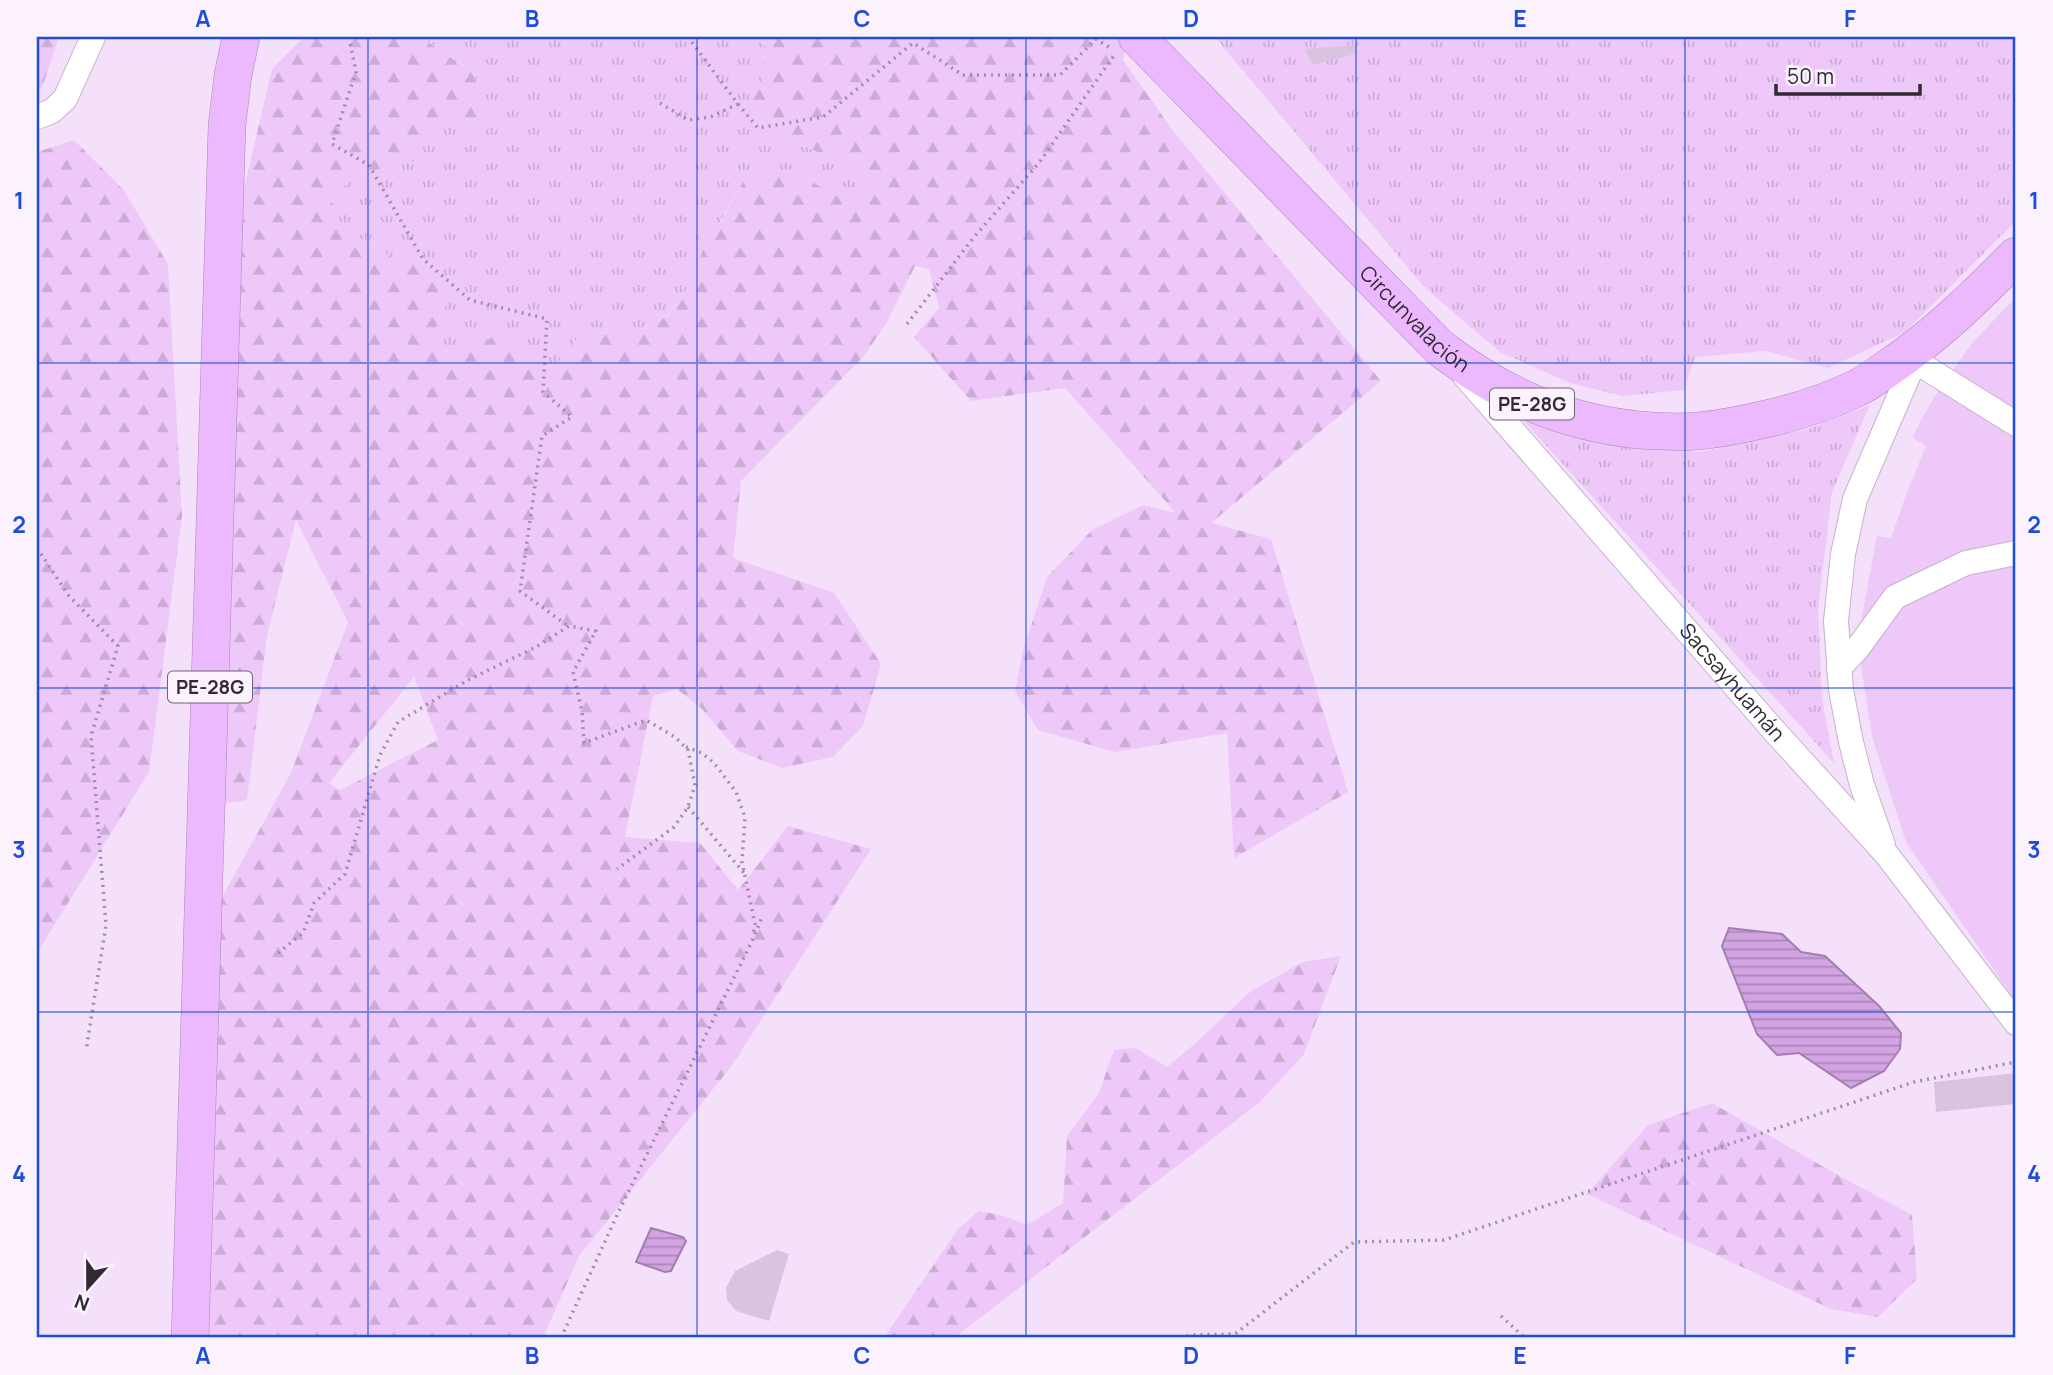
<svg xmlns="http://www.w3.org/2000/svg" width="2053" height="1375" viewBox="0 0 2053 1375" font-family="Manrope,sans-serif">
	<defs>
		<pattern id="grass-tufts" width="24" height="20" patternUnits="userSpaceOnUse" patternTransform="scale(1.75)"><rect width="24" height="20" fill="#edc8f9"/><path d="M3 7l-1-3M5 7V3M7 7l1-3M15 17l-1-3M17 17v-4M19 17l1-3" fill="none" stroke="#ccacd6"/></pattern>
		<pattern id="forest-firs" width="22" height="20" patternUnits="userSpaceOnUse" patternTransform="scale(1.75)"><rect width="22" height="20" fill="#edc8f9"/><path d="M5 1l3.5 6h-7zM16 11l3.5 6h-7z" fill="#ccacd6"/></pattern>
		<pattern id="water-rules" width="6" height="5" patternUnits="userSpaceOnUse" patternTransform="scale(1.75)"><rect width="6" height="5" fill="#d3a4e2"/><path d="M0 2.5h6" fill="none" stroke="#ac86b8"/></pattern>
	</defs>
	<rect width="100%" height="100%" fill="#f5e0fc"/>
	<!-- grass -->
	<g fill="url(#grass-tufts)">
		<path d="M422,37H754L766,47L762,80L746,103L768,130L877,178L858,209L791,170L749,171L719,224L699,222L703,249L695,273L680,300L666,317L622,337L585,329L544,379L460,359L429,343L402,265L377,247L343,230L330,197L355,177L378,169L416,161L420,136L458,120L489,129L474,74Z"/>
		<path d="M1215,37H2016V221L1905,332L1828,368L1766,351L1695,357L1684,390L1623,396L1570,383L1500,352L1425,288Z"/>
		<path d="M1870,405L1832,492L1818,609L1822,698L1834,763L1521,418L1620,446L1700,452L1808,429Z"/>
	</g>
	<!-- forest -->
	<g fill="url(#forest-firs)" fill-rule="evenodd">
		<path d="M37,37H59L42,88L37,90Z"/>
		<path d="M304,37H421L474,74L489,129L458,121L421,136L416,161L379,169L355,177L330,197L344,230L377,247L402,265L419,264L454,287L429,343L460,359L507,327L544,378L585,329L622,337L667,317L680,300L695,273L703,249L699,222L720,224L749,171L791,170L858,208L876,178L768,130L746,103L762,80L766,47L754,37H1128L1123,60L1174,132L1381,381L1211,523L1271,539L1348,792L1234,858L1227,733L1115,752L1038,730L1015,691L1024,647L1047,577L1092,530L1143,505L1176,513L1065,388L971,401L914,337L939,308L929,269L915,266L887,322L864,356L741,481L733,558L834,593L881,664L863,726L833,757L782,768L738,751L702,709L677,689L653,696L625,837L700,843L738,890L788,826L871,849L730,1068L579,1256L543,1338H198L216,908L291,773L348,622L296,520L267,636L247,800L220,804L243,193L272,69ZM414,677L438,740L340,790L329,783Z"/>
		<path d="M74,140L123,189L168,264L182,516L149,772L37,953V152Z"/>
		<path d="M1341,956L1304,1054L1260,1102L954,1338H884L958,1229L979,1211L1004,1216L1027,1225L1063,1203L1067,1136L1099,1093L1114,1050L1136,1048L1167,1067L1198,1041L1251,991L1303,962Z"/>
		<path d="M1712,1103L1838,1175L1912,1215L1917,1279L1878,1317L1831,1309L1587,1194L1648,1125Z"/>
	</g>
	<!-- green -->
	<path fill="#edc8f9" d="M2016,297V1002L1906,842L1872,737L1861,666L1860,626L1877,536L1891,538L1906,495L1926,446L1912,437L1934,397L1973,342Z"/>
	<!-- water -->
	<g fill="url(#water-rules)" stroke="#a27fae" stroke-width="2">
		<path d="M1729,928L1782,934L1801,952L1825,956L1879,1006L1901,1033L1900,1049L1884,1071L1851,1088L1799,1053L1777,1055L1757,1034L1722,946Z"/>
		<path d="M651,1228L683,1237L686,1241L671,1271L665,1272L636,1262Z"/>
	</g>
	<!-- building -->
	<g fill="#d8c3e0">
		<path d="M1356,45L1358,53L1313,65L1305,49Z"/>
		<path d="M2016,1073V1104L1936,1112L1934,1082Z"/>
		<path d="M777,1250L789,1254L769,1321L736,1311L727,1300L726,1288L735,1271Z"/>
	</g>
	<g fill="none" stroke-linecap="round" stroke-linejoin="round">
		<!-- minor casing -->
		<g stroke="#c6b2cd" stroke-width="26">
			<g id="minor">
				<path d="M37,117L52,111L65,99L93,37"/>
				<path d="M1915,361L2016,424"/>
				<path id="s1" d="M1464,375L1777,734L1887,855L2016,1023"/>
				<path d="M1839,668L1857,649L1895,597L1966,563L2016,553"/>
				<path d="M1883,845L1862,785L1851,742L1841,690L1836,621L1843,554L1855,499L1921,346"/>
			</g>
		</g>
		<!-- highway casing -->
		<g stroke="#ab86b7" stroke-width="38">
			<g id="highway">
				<path id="s2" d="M1137,37L1440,348C1502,395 1562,422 1639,430C1658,431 1679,433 1698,431C1719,429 1740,425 1761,420C1794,413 1826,403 1857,388C1868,383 1878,375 1888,368C1936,336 1975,297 2016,256"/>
				<path d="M190,1338L227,125L233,75L241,37"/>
			</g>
		</g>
		<!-- path -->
		<g stroke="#9e8fa3" stroke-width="3.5" stroke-dasharray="2 5" stroke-linecap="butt">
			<path d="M349,37L356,72L332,144L369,165L423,259L470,300L547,319L543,392L572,417L542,436L520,591L568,626"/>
			<path d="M660,103L688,120L710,117L738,104L688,37"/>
			<path d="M738,104L758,128L823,117L913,43L963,75H1060L1096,39L1112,49"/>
			<path d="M907,324L974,237L1039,163L1115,54"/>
			<path d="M37,548L69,596L118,646L91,736L106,925L86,1051"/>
			<path d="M686,747L702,753L714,763L736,792L745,817L742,862L755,924L753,936"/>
			<path d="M688,807L745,874"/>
			<path d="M278,953L303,933L314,903L345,874L380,755L398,722L468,680L536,647L569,626L596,631L573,672L582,711L584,743L646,720L675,737L688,750L695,785L688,807L674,827L617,869"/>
			<path d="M1501,1316L1525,1338"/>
			<path d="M561,1338L617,1215L752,941L763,915"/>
			<path d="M1180,1338L1190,1335L1235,1334L1354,1242L1444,1240L1914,1082L2016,1062"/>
		</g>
		<!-- minor -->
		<use href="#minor" stroke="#fff" stroke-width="24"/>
		<!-- highway -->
		<use href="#highway" stroke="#ecb8fe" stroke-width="37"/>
	</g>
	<!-- grid -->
	<path fill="none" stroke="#1d4ed8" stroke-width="2" stroke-opacity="0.55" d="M368,37V1338M697,37V1338M1026,37V1338M1356,37V1338M1685,37V1338M37,363H2016M37,688H2016M37,1012H2016"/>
	<g text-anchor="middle" stroke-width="7" stroke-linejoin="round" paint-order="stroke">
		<!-- shield labels -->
		<g fill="#fbf2fe" stroke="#6e6571" stroke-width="2">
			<rect x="1490" y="388.5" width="84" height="31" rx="5"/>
			<rect x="168" y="671.5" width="84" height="31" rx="5"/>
		</g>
		<g font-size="19" font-weight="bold" fill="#312934">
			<text x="1532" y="411">PE-28G</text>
			<text x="210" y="694">PE-28G</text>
		</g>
		<!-- street labels -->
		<g font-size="21" fill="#312934" stroke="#fbf2fe">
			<text dy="7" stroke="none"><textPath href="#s2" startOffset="396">Circunvalación</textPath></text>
			<text dy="7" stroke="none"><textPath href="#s1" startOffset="408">Sacsayhuamán</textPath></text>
		</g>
	</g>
	<!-- border -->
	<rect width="2053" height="1375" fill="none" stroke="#fbf2fe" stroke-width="77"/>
	<!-- north arrow -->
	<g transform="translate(88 1287) rotate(201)" stroke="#fbf2fe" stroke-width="5" paint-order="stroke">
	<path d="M0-5L12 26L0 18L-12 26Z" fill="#312934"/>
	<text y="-10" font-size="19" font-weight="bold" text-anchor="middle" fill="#312934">N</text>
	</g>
	<!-- scale -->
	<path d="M1776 84v10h144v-10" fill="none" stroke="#312934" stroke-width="3.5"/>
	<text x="1787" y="84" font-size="21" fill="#312934" stroke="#fbf2fe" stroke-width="5" paint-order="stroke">50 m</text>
	<rect x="38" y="38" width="1976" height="1298" fill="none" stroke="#1d4ed8" stroke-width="2.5"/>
	<g font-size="23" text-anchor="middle" font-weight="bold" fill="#1d4ed8">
		<text x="203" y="27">A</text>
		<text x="532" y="27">B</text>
		<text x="862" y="27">C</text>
		<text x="1191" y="27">D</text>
		<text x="1520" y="27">E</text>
		<text x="1850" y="27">F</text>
		<text x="19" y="209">1</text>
		<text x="2034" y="209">1</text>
		<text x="19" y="533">2</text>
		<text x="2034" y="533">2</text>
		<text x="19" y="858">3</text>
		<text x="2034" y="858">3</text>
		<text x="19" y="1182">4</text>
		<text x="2034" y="1182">4</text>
		<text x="203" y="1364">A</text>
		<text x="532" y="1364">B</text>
		<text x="862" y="1364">C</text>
		<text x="1191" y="1364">D</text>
		<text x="1520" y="1364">E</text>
		<text x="1850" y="1364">F</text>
	</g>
</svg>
